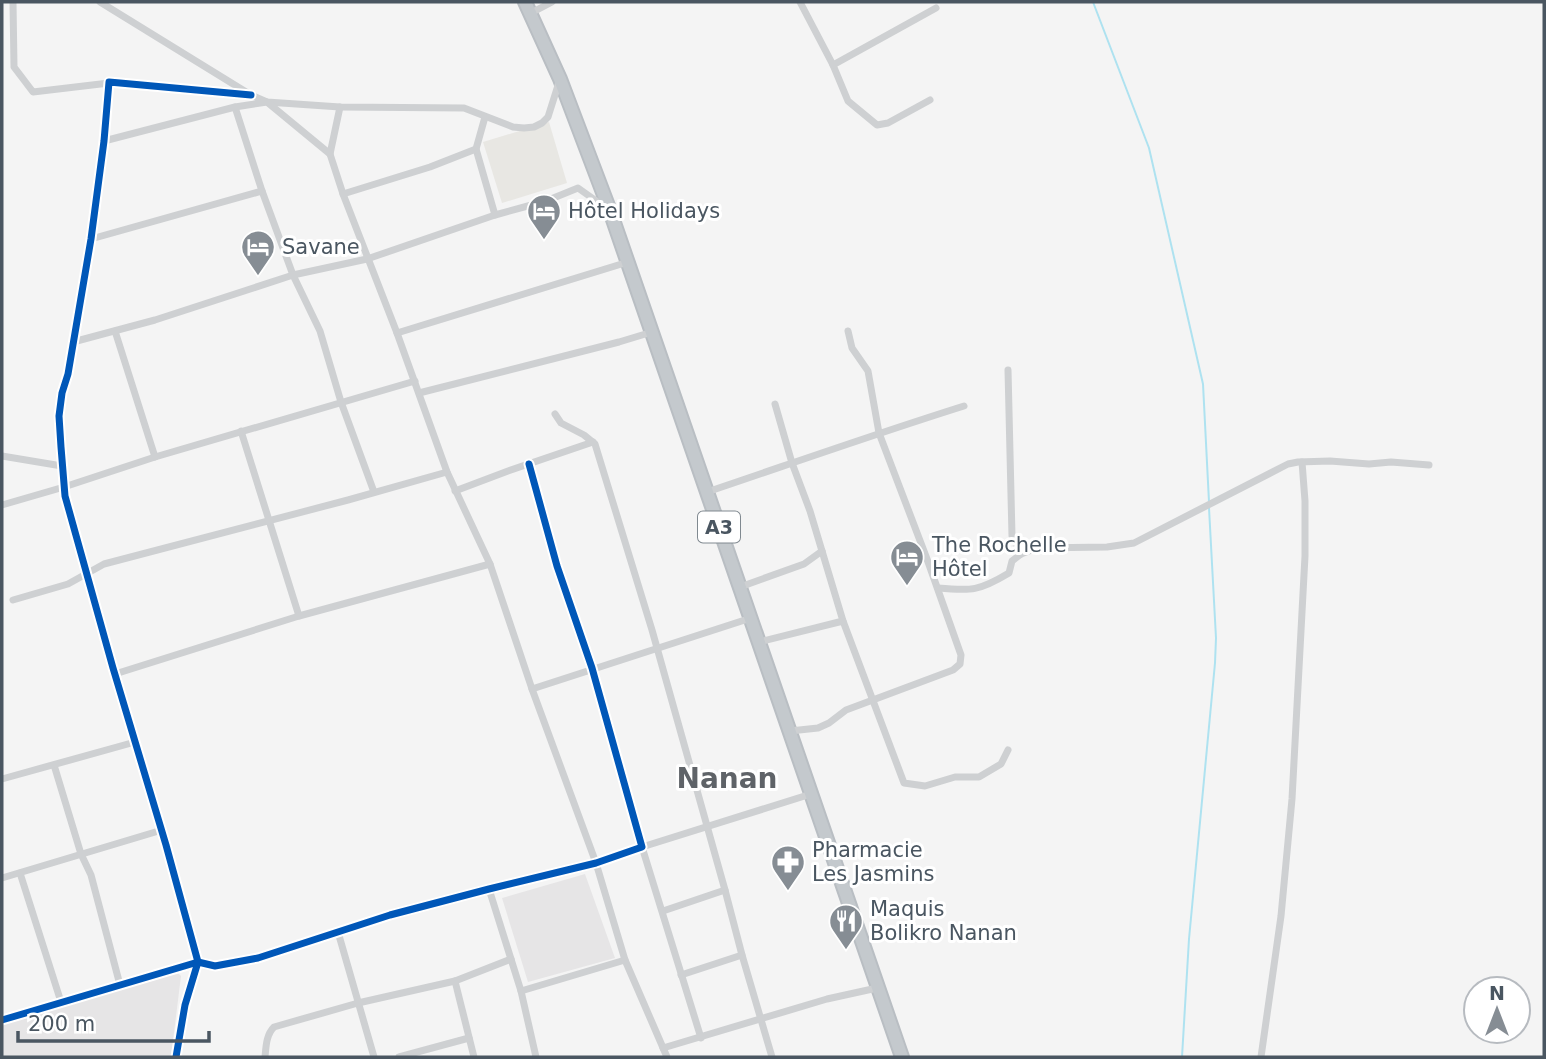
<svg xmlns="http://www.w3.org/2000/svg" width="1546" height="1059" viewBox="0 0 1546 1059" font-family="'DejaVu Sans',sans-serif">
	<rect width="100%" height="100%" fill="#f4f4f4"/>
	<!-- commercial -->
	<path fill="#e8e7e3" d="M549,122L567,183L502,203L483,142Z"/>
	<!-- education -->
	<g fill="#e6e5e6">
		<path d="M585,874L615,958L528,982L502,898Z"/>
		<path d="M178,973L181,976L171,1057H2V1025Z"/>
	</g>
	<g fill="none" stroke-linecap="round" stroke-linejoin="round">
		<!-- stream -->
		<g stroke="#aee2f0" stroke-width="2">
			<path d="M1093,2L1149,148L1203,384L1209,502"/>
			<path d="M1182,1057L1189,939L1215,663L1216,638L1209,508"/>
		</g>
		<!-- trunk casing -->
		<g stroke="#b9bec3" stroke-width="16">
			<path id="trunk" d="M525,2L560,79L610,211L902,1057"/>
		</g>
		<!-- minor -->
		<g stroke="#ced0d2" stroke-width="7">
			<path d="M13,2L14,67L33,92L109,83"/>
			<path d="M100,2L251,95L267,102L340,107L464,108L513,127L524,128L534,127L542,123L548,117L560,79"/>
			<path d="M800,2L833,65L848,101L877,125L888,123L930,100"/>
			<path d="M531,13L552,2"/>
			<path d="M833,65L936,8"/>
			<path d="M235,107L262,191L293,275L320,331L341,402L374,492"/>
			<path d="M340,107L330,154L343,194L397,333L447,472L490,564L532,689L596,863L625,960L667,1057"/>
			<path d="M104,141L235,107L267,102L330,154"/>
			<path d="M476,149L495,215"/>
			<path d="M343,194L430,167L476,149L485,117"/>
			<path d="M91,239L262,191"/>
			<path d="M115,331L155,457"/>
			<path d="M397,333L628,262"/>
			<path d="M73,342L155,320L293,275L367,259L495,215L546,201L578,188L609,210"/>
			<path d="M1008,370L1012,536L1021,554"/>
			<path d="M419,393L619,342L652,332"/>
			<path d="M775,404L792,463L810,511L843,621L904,783L925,786L955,777H979L1001,764L1008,750"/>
			<path d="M555,414L561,423L584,435L595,444L652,630L725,890L742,955L772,1057"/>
			<path d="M241,431L299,616"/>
			<path d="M2,456L62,466"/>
			<path d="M455,491L508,471L593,442"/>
			<path d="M707,492C793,463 878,433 964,406"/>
			<path d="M2,505L64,487L155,457L415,381"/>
			<path d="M740,587L804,564L822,551"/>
			<path d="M938,588C972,591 979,591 1009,573L1012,561L1021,554L1037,548L1107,547L1134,543L1288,464L1298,462L1330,461L1369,464L1391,462L1429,465"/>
			<path d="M13,600L68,584L104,564L348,500L447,472"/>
			<path d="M759,642L843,621"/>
			<path d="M115,674L299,616L490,564"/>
			<path d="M532,689L751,618"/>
			<path d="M790,731L818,728L829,723L846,710L937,676L953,670L960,664L961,655L927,559L879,433L868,371L852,348L848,331"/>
			<path d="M54,765L81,854L91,875L120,985"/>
			<path d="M2,779L135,742"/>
			<path d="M20,873L61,1002"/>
			<path d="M2,878L162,830"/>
			<path d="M489,889L521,991L536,1057"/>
			<path d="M663,911L725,890"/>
			<path d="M338,932L374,1057"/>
			<path d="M681,975L742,955"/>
			<path d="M455,981L474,1057"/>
			<path d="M521,991L625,960"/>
			<path d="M2,1020L198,962L215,966L258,958L390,915L489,889L596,863L642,847L592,668L557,566L529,464"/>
			<path d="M701,1038L642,847L811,794"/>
			<path d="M663,1048L827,999L877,988"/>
			<path d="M176,1057L185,1005L198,962L166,845L113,668L65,496L61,447L59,416L62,393L68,374L91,239L104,141L109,82L251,95"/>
			<path d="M265,1057C266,1047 266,1035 274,1027L358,1003L455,981L511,959"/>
			<path d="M399,1057L469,1038"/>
			<path d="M1261,1057L1281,916L1292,799L1305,556V501L1302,462"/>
		</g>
		<!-- trunk -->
		<use href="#trunk" stroke="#c4c9cd" stroke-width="12"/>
		<!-- cycleway casing -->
		<g stroke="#fff" stroke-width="11">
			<g id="cycleway">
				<path d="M2,1020L198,962L215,966L258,958L390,915L489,889L596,863L642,847L592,668L557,566L529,464"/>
				<path d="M176,1057L185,1005L198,962L166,845L113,668L65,496L61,447L59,416L62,393L68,374L91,239L104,141L109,82L251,95"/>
			</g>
		</g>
		<!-- cycleway -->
		<use href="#cycleway" stroke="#0057b8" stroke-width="7"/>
	</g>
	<!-- icons -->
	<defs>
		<g id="hotel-pin" transform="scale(1.75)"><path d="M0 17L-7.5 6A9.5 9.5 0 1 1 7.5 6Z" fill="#868d94" stroke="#fff"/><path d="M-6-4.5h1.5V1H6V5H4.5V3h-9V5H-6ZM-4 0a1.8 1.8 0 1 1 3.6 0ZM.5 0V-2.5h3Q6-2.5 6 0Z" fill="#fff"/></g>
		<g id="pharmacy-pin" transform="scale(1.75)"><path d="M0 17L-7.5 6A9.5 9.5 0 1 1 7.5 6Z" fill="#868d94" stroke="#fff"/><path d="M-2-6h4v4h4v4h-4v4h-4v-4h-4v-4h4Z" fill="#fff"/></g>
		<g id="restaurant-pin" transform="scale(1.75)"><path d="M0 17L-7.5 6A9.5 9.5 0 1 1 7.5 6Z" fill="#868d94" stroke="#fff"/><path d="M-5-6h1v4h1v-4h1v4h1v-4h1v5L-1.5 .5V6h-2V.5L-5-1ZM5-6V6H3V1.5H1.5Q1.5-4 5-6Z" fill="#fff"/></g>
	</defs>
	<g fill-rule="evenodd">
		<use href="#hotel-pin" x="544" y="211"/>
		<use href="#hotel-pin" x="258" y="247"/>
		<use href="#hotel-pin" x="907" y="557"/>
		<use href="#pharmacy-pin" x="788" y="862"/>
		<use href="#restaurant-pin" x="846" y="921"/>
	</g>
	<g text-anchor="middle" stroke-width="6" stroke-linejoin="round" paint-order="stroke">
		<!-- shield labels -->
		<rect fill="#fff" stroke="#808990" stroke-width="2" x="698" y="511.5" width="42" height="31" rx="5"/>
		<g font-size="19" font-weight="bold" fill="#4a5661">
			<text x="719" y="534">A3</text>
		</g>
		<!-- poi labels -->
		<g font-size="21" fill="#4a5661" stroke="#fff" text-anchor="start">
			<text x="568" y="218">Hôtel Holidays</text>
			<text x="282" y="254">Savane</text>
			<text x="932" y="552">The Rochelle<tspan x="932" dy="24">Hôtel</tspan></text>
			<text x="812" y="857">Pharmacie<tspan x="812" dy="24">Les Jasmins</tspan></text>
			<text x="870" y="916">Maquis<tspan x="870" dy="24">Bolikro Nanan</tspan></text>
		</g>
		<!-- district labels -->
		<g font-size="28" font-weight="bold" fill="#5f6368" stroke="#fff">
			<text x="727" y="788">Nanan</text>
		</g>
	</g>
	<!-- border -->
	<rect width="1546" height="1059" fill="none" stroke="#4a5661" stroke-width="7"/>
	<!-- north arrow -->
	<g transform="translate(1497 1010)"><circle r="33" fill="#ffffff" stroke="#b7bbc0" stroke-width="2"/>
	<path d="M0-5L12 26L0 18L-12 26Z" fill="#868d94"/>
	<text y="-10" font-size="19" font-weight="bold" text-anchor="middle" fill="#4a5661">N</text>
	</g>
	<!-- scale -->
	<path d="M18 1031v10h191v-10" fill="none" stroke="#4a5661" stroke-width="3.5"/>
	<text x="28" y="1031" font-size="21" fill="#4a5661" stroke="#ffffff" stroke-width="5" paint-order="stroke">200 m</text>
</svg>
